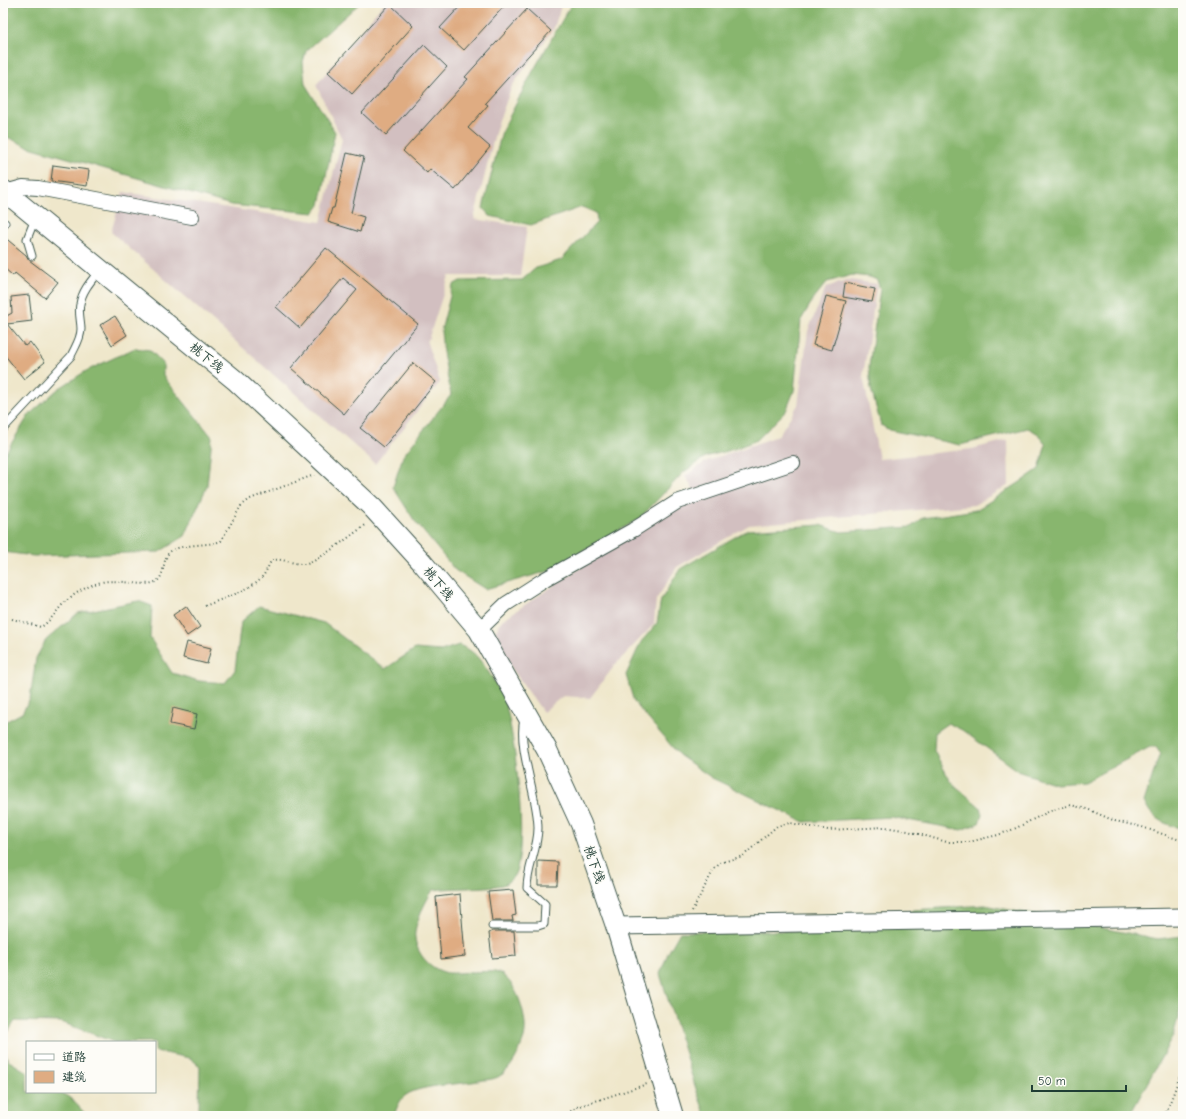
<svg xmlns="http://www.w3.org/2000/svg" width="1186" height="1119" viewBox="0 0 1186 1119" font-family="'Comic Neue','LXGW WenKai TC',sans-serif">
	<rect width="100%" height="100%" fill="#fdfcf7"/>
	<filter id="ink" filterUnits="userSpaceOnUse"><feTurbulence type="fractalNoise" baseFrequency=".025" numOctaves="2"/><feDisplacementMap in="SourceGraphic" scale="8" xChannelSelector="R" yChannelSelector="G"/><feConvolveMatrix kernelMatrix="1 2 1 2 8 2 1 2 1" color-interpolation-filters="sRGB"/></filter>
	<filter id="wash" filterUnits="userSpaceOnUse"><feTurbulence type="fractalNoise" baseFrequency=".012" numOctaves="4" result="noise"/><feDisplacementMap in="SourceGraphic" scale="16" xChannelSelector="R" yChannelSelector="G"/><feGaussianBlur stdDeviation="0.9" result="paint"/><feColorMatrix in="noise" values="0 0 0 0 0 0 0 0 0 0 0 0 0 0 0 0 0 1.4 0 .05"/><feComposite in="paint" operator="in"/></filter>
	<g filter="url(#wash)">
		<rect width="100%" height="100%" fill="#efe7cb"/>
		<!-- industrial -->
		<g fill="#d2bfc0">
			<path d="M384,3H562L554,28L512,86L496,129L474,219L527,227L520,276H449L427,343L440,382L375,464L111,232L123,192L321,222L342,139L316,85Z"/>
			<path d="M850,280L877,284L863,376L879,459L972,449L1008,440L1009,485L974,505L749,525L677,567L656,600L654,624L615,665L590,698L563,696L543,712L491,639L502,620L695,492L685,476L707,461L778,436L798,405L808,331L826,287Z"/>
		</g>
		<!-- forest -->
		<g fill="#88b66e" stroke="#547a51">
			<path d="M3,3H360L306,51L303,62L305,84L335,132L320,205L314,213L231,205L26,146L3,135Z"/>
			<path d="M572,3H1183V829C1163,823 1154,821 1144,802L1160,753L1156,747H1150L1084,782L1056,784L1020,772L962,730L948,723L935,732L934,751L951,782L980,807L982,815L979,823L962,830L891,817L804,822L712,778L679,755L634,702L626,675L641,642L657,623L661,600L680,569L747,530L820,525L841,532L911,527L923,518L976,510L1019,483L1039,469L1046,444L1037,433L1028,428L960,445L889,430L881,425L871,389L869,367L880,289L877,280L870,277L852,275L827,282L814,298L801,320L794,391L786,411L757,440L734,449L705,457L683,473L639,519L549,571L485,589L455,570L414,520L393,487L403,456L451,395L443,352L441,331L453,285L460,281L522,280L536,268L561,260L597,222L596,213L582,207L531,225L490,216L483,208L502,131L532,73Z"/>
			<path d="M135,348L150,350L163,363V376L212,437L207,486L185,536L159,552L34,556L3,552V457L29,415L58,389L86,371Z"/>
			<path d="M138,601L152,606L150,638L172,673L199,681L225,683L235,670L241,622L259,606L324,623L385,669L415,649L441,651L459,645C463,647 469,649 472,652C482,659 501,691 505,703C514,729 531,859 512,878C509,881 506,884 502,885C480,889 456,887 433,890C426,900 413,926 415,938C417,955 431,970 448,973C461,974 489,969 499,973C517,981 529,1020 524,1038C519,1052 512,1070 498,1077C494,1079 487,1080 483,1080C462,1085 422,1084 406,1095C400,1099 396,1109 394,1116H196L199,1105L200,1066L190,1058L155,1051V1042H114L61,1022L15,1021L5,1037L3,1047V723L22,713L30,699L36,658L46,640L78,613Z"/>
			<path d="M985,905L1158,939L1183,936V1000L1173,1036L1133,1109L1127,1116H706L697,1092L660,974L668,953L680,932L877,930L913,910Z"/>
			<path d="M3,1048L9,1061L27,1072V1092C63,1092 63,1088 87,1116H3Z"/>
		</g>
		<g id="blocks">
			<!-- building -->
			<g fill="#dfac82">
				<path d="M463,3H507L464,50L440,28Z"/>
				<path d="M390,4L413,26L352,94L328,72Z"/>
				<path d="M527,9L551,31L485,103L488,105L468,128L490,147L455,190L430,169L427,173L403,151L468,79L465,77Z"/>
				<path d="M424,45L447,67L386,135L362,113Z"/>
				<path d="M347,153L364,157L351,213L364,217L360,232L328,222L332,208H334Z"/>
				<path d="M53,165L89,170L87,186L51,181Z"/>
				<path d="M3,236L26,255L29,260L58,282L45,298L15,273L13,276L3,267Z"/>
				<path d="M326,248L418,324L344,414L291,368L357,290L343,278L300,328L276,307Z"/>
				<path d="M845,283L875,289L872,302L843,297Z"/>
				<path d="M29,295L32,321L7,324L25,346L30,342L45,362L24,379L3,353V318L12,313L11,297Z"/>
				<path d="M826,296L846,301L832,350L813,345Z"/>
				<path d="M115,316L127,335L112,345L100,325Z"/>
				<path d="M413,363L436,382L384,447L360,428Z"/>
				<path d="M186,606L200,627L187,636L173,615Z"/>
				<path d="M187,642L211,648L207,664L183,658Z"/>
				<path d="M173,708L197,714L194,729L170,724Z"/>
				<path d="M538,861L558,862L557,885H538Z"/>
				<path d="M513,890L516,915L512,916L513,921H492L488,892Z"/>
				<path d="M460,894L465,956L441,959L436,897Z"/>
				<path d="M493,931H514L516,956L492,958L489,933Z"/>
			</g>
		</g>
	</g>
	<g filter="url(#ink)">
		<use href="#blocks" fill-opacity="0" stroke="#3e564b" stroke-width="1"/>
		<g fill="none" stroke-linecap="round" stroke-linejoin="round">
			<!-- service casing -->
			<g stroke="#3e564b" stroke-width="9">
				<g id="service">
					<path d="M3,222L5,223"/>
					<path d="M32,256L27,239L35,219"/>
					<path d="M3,429L71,356C75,347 81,339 81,329C81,321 78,312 80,304C82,291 91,281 99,271"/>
					<path d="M492,926H538L544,924L545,904L527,888C527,868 538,849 538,828C538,796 517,749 524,719"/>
				</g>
			</g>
			<!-- minor casing -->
			<g stroke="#3e564b" stroke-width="16">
				<g id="minor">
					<path d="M5,192L23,187L38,188L192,217"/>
					<path d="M479,630L506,604L545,579L633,530L677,502L793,463"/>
				</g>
			</g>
			<!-- tertiary casing -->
			<g stroke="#3e564b" stroke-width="19">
				<path id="tertiary" d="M616,926L1183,917"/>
			</g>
			<!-- secondary casing -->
			<g stroke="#3e564b" stroke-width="22">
				<path id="secondary" d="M3,190L235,380L372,507L421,561L479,630L547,750L581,824L616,926L673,1116"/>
			</g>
			<!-- path -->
			<g stroke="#3e564b" stroke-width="2" stroke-dasharray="1 3" stroke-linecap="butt">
				<path d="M205,606C223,598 247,592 261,578C267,572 268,565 272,560C284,558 294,565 306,564C314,564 357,531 367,524"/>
				<path d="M12,619L41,627C51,621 56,611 64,603C72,595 87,586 98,583C116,577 142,588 155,582C166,578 161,558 171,551C179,545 204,545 215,543L221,541L241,506L250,499L314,475"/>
				<path d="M692,911L713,871L720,863L743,856L777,826L790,823L828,830L885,827L908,831L947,842H969L998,835L1014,829L1050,811L1071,805L1087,809L1115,821L1142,827L1183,841"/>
				<path d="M564,1116L577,1107L647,1084"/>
				<path d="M1165,1116L1183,1068"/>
			</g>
			<!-- service -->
			<use href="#service" stroke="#fff" stroke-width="7"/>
			<!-- minor -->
			<use href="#minor" stroke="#fff" stroke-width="14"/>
			<!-- tertiary -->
			<use href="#tertiary" stroke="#fff" stroke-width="17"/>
			<!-- secondary -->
			<use href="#secondary" stroke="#fff" stroke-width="20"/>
		</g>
	</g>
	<g text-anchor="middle" stroke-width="3" stroke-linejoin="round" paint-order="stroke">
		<!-- street labels -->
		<g font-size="13" fill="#1f3d34" stroke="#fdfcf7">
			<text transform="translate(207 357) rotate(39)" y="5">桃下线</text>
			<text transform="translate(439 583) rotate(50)" y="5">桃下线</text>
			<text transform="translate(595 864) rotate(71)" y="5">桃下线</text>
		</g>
	</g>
	<!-- margin -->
	<rect width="1186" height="1119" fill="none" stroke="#fdfcf7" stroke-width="16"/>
	<!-- legend -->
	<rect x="26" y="1041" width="130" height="52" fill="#fdfcf7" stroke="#a4b0a9"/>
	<rect x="34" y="1054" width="20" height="6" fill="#ffffff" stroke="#a4b0a9"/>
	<text x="62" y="1061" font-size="12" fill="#1f3d34">道路</text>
	<rect x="34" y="1071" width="20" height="12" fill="#dfac82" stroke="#a4b0a9"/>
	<text x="62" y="1081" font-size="12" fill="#1f3d34">建筑</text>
	<!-- scale -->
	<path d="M1032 1085v6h94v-6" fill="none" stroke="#1f3d34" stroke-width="2"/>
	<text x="1038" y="1085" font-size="12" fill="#1f3d34" stroke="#fdfcf7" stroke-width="3" paint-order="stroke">50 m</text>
</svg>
